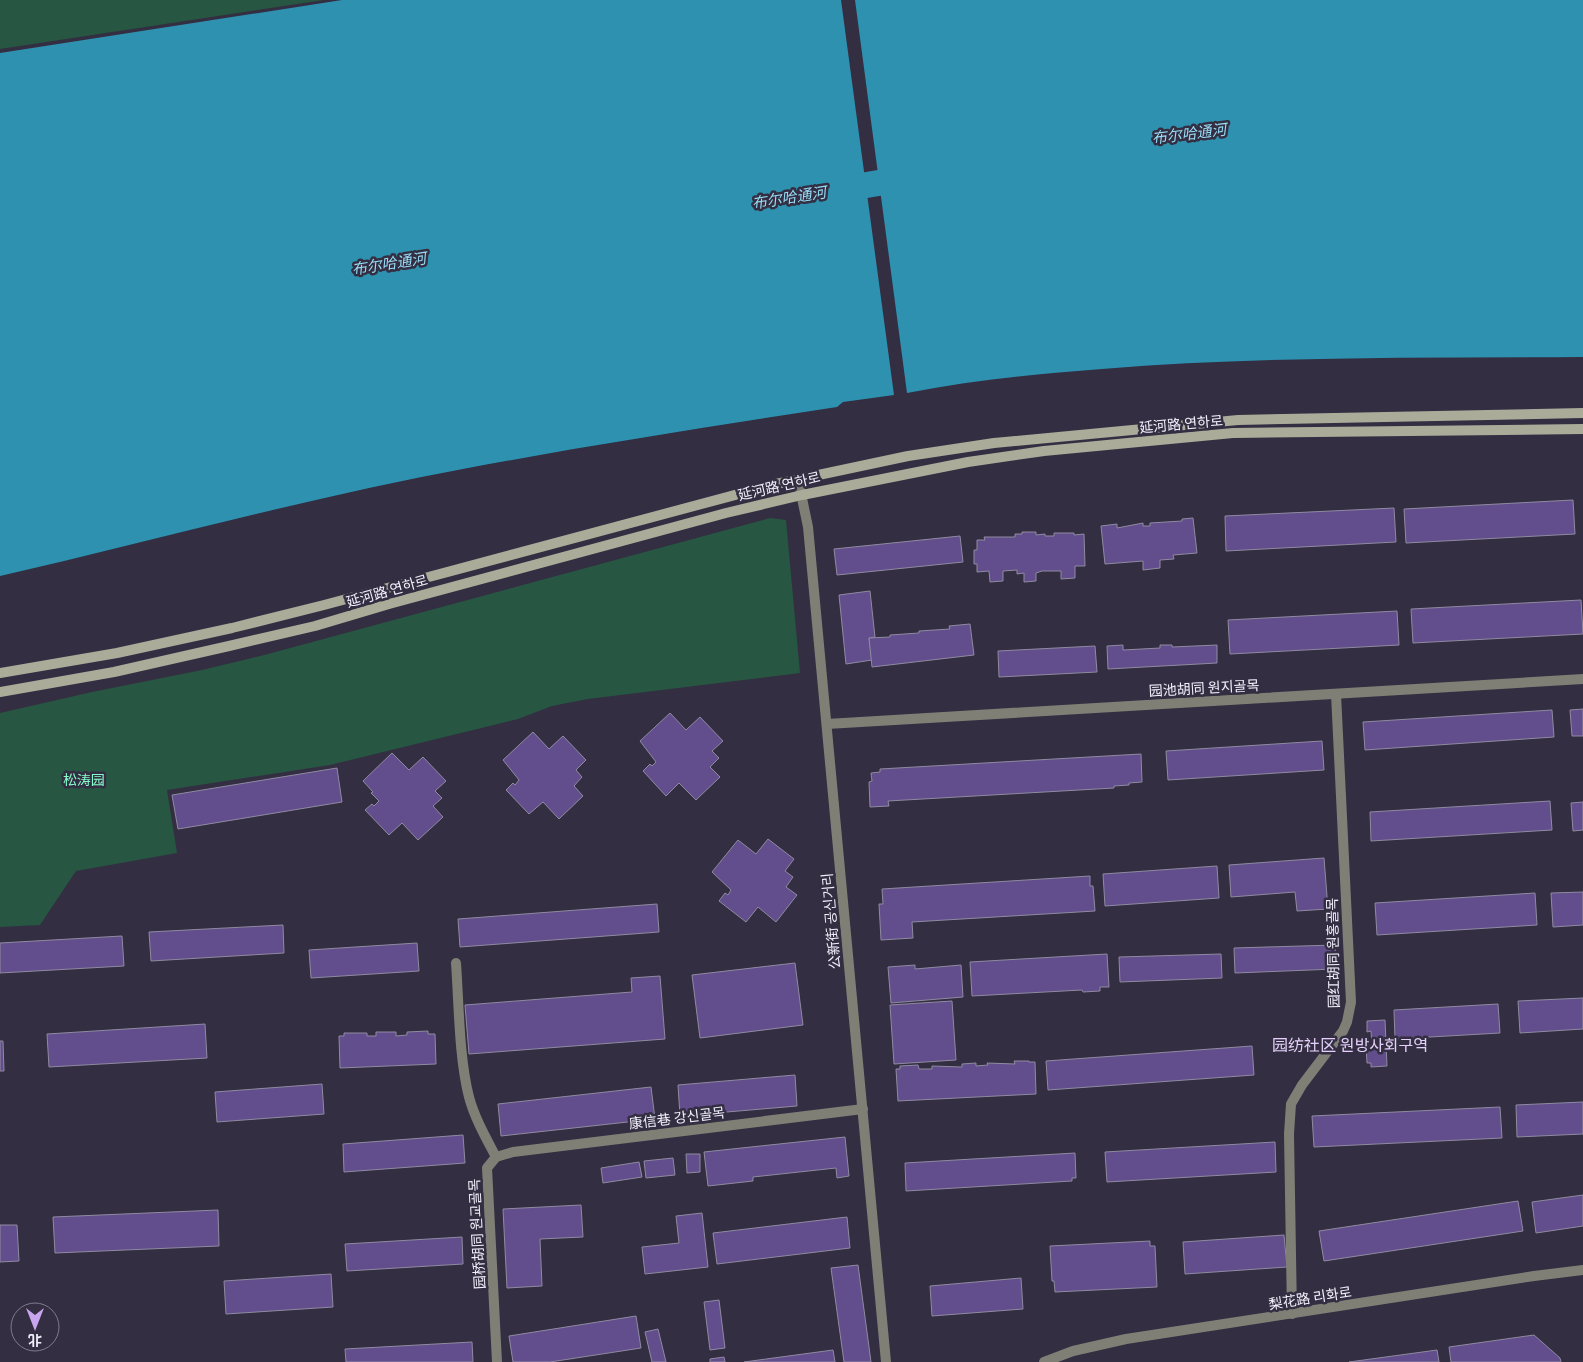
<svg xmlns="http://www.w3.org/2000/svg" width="1583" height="1362" viewBox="0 0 1583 1362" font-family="'Roboto Condensed','Noto Sans SC','Noto Sans KR',sans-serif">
	<rect width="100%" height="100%" fill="#332e41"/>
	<!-- green -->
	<g fill="#275642">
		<path d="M0,0H324L0,49Z"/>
		<path d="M770,518L786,520L800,673L588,699L552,706L518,719L330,765L167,790L177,853L76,871L40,925L0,927V713L92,692L202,670L268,654Z"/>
	</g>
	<!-- water -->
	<g fill="#2f91b0">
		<path d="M342,0H841L894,395L843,402L837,407C714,426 591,445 468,468C311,497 156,540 0,576V53Z"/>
		<path d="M855,0H1583V357C1423,358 1262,356 1102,369C1037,374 971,380 907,393Z"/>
	</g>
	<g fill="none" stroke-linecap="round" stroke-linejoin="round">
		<!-- river -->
		<path stroke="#2f91b0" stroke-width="26" d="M831,191L914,177"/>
	</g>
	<!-- building -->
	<g fill="#624e8c" stroke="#908aa1">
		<path d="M1573,500L1575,534L1406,543L1404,509Z"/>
		<path d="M1394,508L1396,542L1226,551L1225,516Z"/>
		<path d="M1193,518L1197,553L1173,555L1174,559L1160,560V568L1143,570V561L1105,564L1101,526L1117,524V528L1143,523V526H1150V523L1182,521V519Z"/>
		<path d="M1022,532H1036V535L1045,534V536H1054V533H1074V535L1084,534L1085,566H1075V578L1061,579V571H1042L1036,573V581L1024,582V573L1017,574V570L1003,571V581L990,582L989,571L977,572V564H974V550H977V540H985L984,537H1015V534H1022Z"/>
		<path d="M960,536L963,562L837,575L834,549Z"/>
		<path d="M870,591L875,637L869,638L872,660L846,664L839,595Z"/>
		<path d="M1581,600L1583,634L1413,643L1411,609Z"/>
		<path d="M1397,611L1399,645L1230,654L1228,620Z"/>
		<path d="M970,624L974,655L872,667L869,638L890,637V635L919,633V631L950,629L949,626Z"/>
		<path d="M1123,645V650L1160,648V645H1172V647L1217,645V663L1108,669L1107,646Z"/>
		<path d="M1095,646L1097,672L999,677L998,651Z"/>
		<path d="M1583,709V736H1572L1570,710Z"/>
		<path d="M1552,710L1554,737L1365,750L1363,722Z"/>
		<path d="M670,713L686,730L700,717L723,741L712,751L719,758L710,767L720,777L696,800L679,783L666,796L643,771L650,764L652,766L656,762L640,741Z"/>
		<path d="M533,732L549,749L563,736L586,760L576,770L582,777L574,786L583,796L559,819L543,802L529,814L506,790L513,783L515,785L519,780L503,760Z"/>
		<path d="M1322,741L1324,770L1168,780L1166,751Z"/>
		<path d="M392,753L409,770L423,757L446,781L435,791L442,798L433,806L443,817L418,840L402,823L389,835L365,810L372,804L374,806L379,801L371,793L373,792L363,781Z"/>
		<path d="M1141,754L1142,782L1129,783V785L1114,786V788L888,801L889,806L870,807L869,782L872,781L871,773L880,772V769Z"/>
		<path d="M337,768L342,802L178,829L172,795Z"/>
		<path d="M1550,801L1552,830L1371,841L1370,812Z"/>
		<path d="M1583,802V830L1573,831L1571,803Z"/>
		<path d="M768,839L794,859L785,871L793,877L786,887L797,895L776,922L758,907L746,922L719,901L725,893L728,895L731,890L712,872L738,840L756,854Z"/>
		<path d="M1324,858L1328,909L1297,911L1295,892L1231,897L1229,865Z"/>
		<path d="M1217,866L1219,898L1105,906L1103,874Z"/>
		<path d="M1090,876V886H1093L1095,911L912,922L913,938L881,940L879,904H883L882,889Z"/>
		<path d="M1583,892V925L1553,927L1551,893Z"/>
		<path d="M1535,893L1537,925L1377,935L1375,903Z"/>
		<path d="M657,904L659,932L460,947L458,919Z"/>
		<path d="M283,925L284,953L151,961L149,932Z"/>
		<path d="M122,936L124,966L0,973V943Z"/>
		<path d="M417,943L419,971L311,978L309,950Z"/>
		<path d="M1335,945L1336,969L1235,973L1234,948Z"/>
		<path d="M1107,954L1109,987H1100V991L1083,992L1082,990L972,996L970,962Z"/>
		<path d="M1221,954L1222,978L1120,982L1119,957Z"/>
		<path d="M795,963L803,1025L700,1038L692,975Z"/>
		<path d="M915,965V969L961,965L963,997L891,1003L888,967Z"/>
		<path d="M660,976L665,1039L469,1054L465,1005L632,992L631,978Z"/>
		<path d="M1583,998V1029L1520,1033L1518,1001Z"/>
		<path d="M952,1001L956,1060L894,1064L890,1005Z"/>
		<path d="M1498,1004L1500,1033L1395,1039L1394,1010Z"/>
		<path d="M1385,1020L1387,1066L1371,1067V1063H1367L1366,1046L1372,1045L1371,1031L1367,1032V1021Z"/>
		<path d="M205,1024L207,1058L49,1067L47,1034Z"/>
		<path d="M428,1031V1034H435L436,1064L340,1068L339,1036H344V1033H367V1036H376V1032H396V1036L407,1035V1032Z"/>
		<path d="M0,1041H3L4,1071H0Z"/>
		<path d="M1252,1046L1254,1075L1048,1090L1046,1061Z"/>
		<path d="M1014,1061H1029V1062H1035L1036,1094L898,1101L896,1069H900V1066L918,1065L919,1069H932V1066L962,1067V1064L976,1063V1066L988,1065L987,1063L1015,1064Z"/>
		<path d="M795,1075L797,1106L680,1116L678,1085Z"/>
		<path d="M322,1084L324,1114L217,1122L215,1092Z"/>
		<path d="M651,1087L655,1119L501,1136L498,1104Z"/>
		<path d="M1583,1102V1134L1517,1137L1516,1105Z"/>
		<path d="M1500,1107L1502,1138L1314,1147L1312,1116Z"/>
		<path d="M463,1135L465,1163L344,1172L343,1144Z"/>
		<path d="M845,1137L849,1176L837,1178L836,1168L753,1177V1181L708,1186L704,1152Z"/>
		<path d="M1275,1142L1276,1172L1107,1182L1105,1152Z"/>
		<path d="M1075,1153L1076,1178H1072V1181L906,1191L905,1163Z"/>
		<path d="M686,1154H700V1172L687,1173Z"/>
		<path d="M673,1158L675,1175L646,1178L644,1161Z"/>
		<path d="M639,1162L642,1177L603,1183L601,1168Z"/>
		<path d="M1583,1195V1226L1536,1233L1532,1202Z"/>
		<path d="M1518,1201L1523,1231L1324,1261L1319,1231Z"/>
		<path d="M581,1205L583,1237L540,1239L542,1286L507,1288L503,1209Z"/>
		<path d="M218,1210L219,1246L55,1253L53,1217Z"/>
		<path d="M702,1213L708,1267L645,1274L642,1247L679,1243L676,1216Z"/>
		<path d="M847,1217L850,1248L717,1264L713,1233Z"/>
		<path d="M0,1225H17L19,1261L0,1262Z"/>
		<path d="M1284,1235L1287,1267L1185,1274L1183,1242Z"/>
		<path d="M462,1237L463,1264L347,1271L345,1244Z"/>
		<path d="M1150,1241V1246H1155L1157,1287L1055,1292L1054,1281H1052L1050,1246Z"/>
		<path d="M858,1265L871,1362H844L831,1268Z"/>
		<path d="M331,1274L333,1307L226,1314L224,1281Z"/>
		<path d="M1021,1278L1023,1309L932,1316L930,1286Z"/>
		<path d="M719,1300L725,1348L710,1350L704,1302Z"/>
		<path d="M636,1316L641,1348L550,1362H513L509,1336Z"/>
		<path d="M658,1329L666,1362H652L645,1332Z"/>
		<path d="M1534,1335L1560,1358L1561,1362H1451L1449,1347Z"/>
		<path d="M472,1342L473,1362H346L345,1349Z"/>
		<path d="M833,1350L835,1362H744Z"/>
		<path d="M1437,1350L1439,1362H1349Z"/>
		<path d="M724,1357L725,1362H710V1359Z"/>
	</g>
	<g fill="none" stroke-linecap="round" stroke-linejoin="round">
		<!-- minor -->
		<g stroke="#7f7f75" stroke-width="10">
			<path d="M798,479L808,527L886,1362"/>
			<path d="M827,724L1583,679"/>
			<path d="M456,963C459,1005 459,1058 469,1097C475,1119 486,1138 496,1157L487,1168L497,1362"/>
			<path d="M496,1157L513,1152L863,1109"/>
			<path d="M1292,1314L1289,1134L1291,1104L1302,1085L1343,1031L1347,1022L1351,1002L1336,694"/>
		</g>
		<!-- tertiary -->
		<path stroke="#7f7f75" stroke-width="10" d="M1044,1362L1073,1351L1126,1339L1534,1276L1583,1270"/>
		<!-- secondary -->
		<g stroke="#abab9a" stroke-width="10">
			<path d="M0,673L117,653L232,628L324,605L776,484L908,456L994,443L1238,420L1583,413"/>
			<path d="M0,692L114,672L229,646L315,626L389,604L726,513L802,495L968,462L1044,451L1233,433L1583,429"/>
		</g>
	</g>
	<g text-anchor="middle" stroke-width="5" stroke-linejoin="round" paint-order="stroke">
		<!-- street labels -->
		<g font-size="14" fill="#f2effc" stroke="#332e41">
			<text transform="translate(1181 424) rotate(-5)" y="5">延河路 연하로</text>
			<text transform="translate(779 486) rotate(-13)" y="5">延河路 연하로</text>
			<text transform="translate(387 591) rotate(-16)" y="5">延河路 연하로</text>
			<text transform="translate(1204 688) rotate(-3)" y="5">园池胡同 원지골목</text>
			<text transform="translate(831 921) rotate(-95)" y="5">公新街 공신거리</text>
			<text transform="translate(1333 953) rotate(-91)" y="5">园红胡同 원홍골목</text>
			<text transform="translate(677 1118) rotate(-7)" y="5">康信巷 강신골목</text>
			<text transform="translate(477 1234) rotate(-93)" y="5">园桥胡同 원교골목</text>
			<text transform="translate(1310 1298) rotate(-9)" y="5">梨花路 리화로</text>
		</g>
		<!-- park labels -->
		<g font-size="14" fill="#86fcca" stroke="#332e41">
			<text x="84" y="785">松涛园</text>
		</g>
		<!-- water labels -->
		<g font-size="15" font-style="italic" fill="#99ddf7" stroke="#332e41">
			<text transform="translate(1189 134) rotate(-7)" y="5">布尔哈通河</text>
			<text transform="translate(789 198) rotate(-9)" y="5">布尔哈通河</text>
			<text transform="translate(389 264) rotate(-9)" y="5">布尔哈通河</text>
		</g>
		<!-- quarter labels -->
		<g font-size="16" fill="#e4d0fa" stroke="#332e41">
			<text x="1350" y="1051">园纺社区 원방사회구역</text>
		</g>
	</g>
	<!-- north arrow -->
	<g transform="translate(35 1327) rotate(180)"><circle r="24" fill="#332e41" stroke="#7f7b8c"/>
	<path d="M0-4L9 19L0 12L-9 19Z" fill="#c9a5ee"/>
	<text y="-8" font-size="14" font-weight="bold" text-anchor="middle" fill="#f2effc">北</text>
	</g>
</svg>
